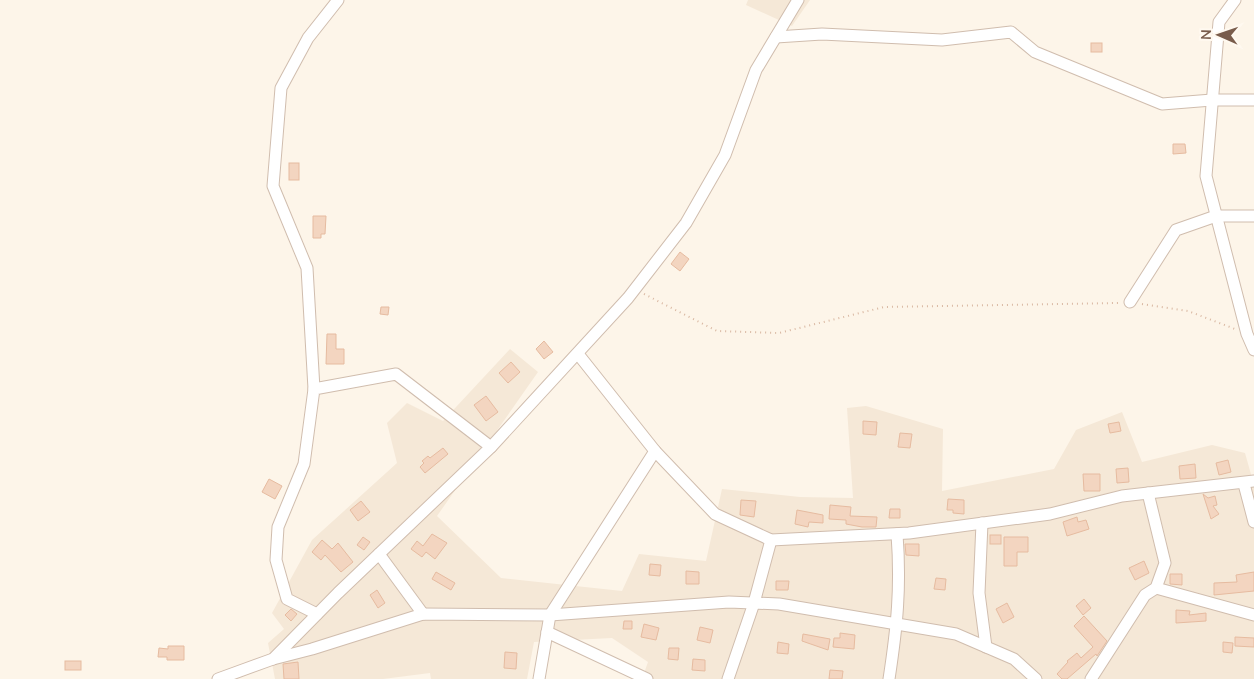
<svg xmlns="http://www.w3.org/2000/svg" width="1254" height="679" viewBox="0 0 1254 679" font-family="'Nunito Sans',sans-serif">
	<rect width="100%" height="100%" fill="#fdf5e9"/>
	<!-- residential -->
	<g fill="#f5e8d7">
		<path d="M748,0H810L792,26L746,5Z"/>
		<path d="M510,349L538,372L437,516L501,578L622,591L639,554L706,561L722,489L800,497L853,498L847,408L866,406L943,429L942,491L1054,469L1076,430L1122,412L1142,462L1212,445L1245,453L1254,485V679H642L648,662L612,638L534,642L527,679H431L430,673L383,679H275L268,643L284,629L272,613L312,540L397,463L387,423L407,403L443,421Z"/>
	</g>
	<!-- building -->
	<g fill="#f3d5c0" stroke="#e6bba0">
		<rect x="1091" y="43" width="11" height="9"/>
		<path d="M1173,144H1185L1186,153L1173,154Z"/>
		<rect x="289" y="163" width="10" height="17"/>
		<path d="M313,216H326L325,234H321V238H313Z"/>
		<path d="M680,252L689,259L680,271L671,264Z"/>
		<path d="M381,307H389L388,315L380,314Z"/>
		<path d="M327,334H336V349H344V364H326Z"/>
		<path d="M544,341L553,352L544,359L536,349Z"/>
		<path d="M511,362L520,372L508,383L499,373Z"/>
		<path d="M486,396L498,412L486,421L474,405Z"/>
		<path d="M863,421L877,422L876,435L863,434Z"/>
		<path d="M1119,422L1121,431L1110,433L1108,424Z"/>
		<path d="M900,433L912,434L910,448L898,447Z"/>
		<path d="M443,448L448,454L425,473L420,467L424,463L422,461L428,456L430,458Z"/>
		<path d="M1228,460L1231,472L1219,475L1216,463Z"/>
		<path d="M1195,464L1196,478L1180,479L1179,466Z"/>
		<path d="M1128,468L1129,482L1117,483L1116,469Z"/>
		<path d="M1083,474H1100V491H1084Z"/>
		<path d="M269,479L282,486L275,499L262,492Z"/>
		<path d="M1203,494L1208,498L1215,496L1217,505L1213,506L1219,514L1211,519Z"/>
		<path d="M948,499L964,500V514L953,513V510H947Z"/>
		<path d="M741,500L756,501L754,517L740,515Z"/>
		<path d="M361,501L370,512L358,521L350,510Z"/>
		<path d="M830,505L851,507L850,516L877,517L876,527H862L846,524V520L829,519Z"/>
		<path d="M890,509H900V518H889Z"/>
		<path d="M797,510L823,515V523L809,522L808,527L795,524Z"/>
		<path d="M1077,517L1078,522L1086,520L1089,529L1067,536L1063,522Z"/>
		<path d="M432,534L447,543L435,559L426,552L422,557L411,549L417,541L423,546Z"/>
		<rect x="990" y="535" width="11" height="9"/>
		<path d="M363,537L370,542L364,550L357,545Z"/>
		<path d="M1004,537H1028V552H1017V566H1004Z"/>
		<path d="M322,540L332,549L338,543L353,562L341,572L325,555L321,560L312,552Z"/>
		<path d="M905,544H919V556L906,555Z"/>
		<path d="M1144,561L1149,573L1135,580L1129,568Z"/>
		<path d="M650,564L661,565L660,576L649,575Z"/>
		<path d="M686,571L699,572V584H686Z"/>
		<path d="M436,572L455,583L451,590L432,579Z"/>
		<path d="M1254,572V591L1214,595V583L1237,582L1236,575Z"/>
		<path d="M1170,574H1182V585L1170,584Z"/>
		<path d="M936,578L946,579L945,590L934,589Z"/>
		<path d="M776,581H789L788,590H776Z"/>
		<path d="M377,590L385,603L378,608L370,595Z"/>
		<path d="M1084,599L1091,608L1083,615L1076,606Z"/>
		<path d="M1007,603L1014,617L1003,623L996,609Z"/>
		<path d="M291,609L297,614L291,621L285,615Z"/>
		<path d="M1176,610L1190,611L1189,615L1206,613V621L1176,623Z"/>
		<path d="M1084,616L1107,641L1097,656L1096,654L1067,679H1062L1057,674L1068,662L1067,661L1077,653L1081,658L1093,647L1074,626Z"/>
		<path d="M624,621H632V629H623Z"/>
		<path d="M644,624L659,628L656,640L641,637Z"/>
		<path d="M700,627L713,630L710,643L697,640Z"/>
		<path d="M840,633L855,635L854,649L833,647L834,638H840Z"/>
		<path d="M803,634L830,639L828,650L802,641Z"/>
		<path d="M1235,637L1254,638V647L1235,646Z"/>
		<path d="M778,642L789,644L788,654L777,653Z"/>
		<path d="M1223,642L1233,643L1232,653L1223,652Z"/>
		<path d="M168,646H184V660H167V657H158L159,648L168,649Z"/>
		<path d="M669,648H679L678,660L668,659Z"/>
		<path d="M505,652L517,653L516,669L504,668Z"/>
		<path d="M693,659L705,660V671L692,670Z"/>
		<rect x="65" y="661" width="16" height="9"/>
		<path d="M298,662L299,679H284L283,664Z"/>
		<path d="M830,670L843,671L842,679H829Z"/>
	</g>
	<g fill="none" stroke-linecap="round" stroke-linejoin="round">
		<!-- street casing -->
		<g stroke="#d0bdae" stroke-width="13">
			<g id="street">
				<path d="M1235,0L1219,22L1206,176L1247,334L1254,350"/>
				<path d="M776,37L822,34L942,40L1011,32L1035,52L1162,104L1212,100H1254"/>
				<path d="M1130,302L1176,230L1216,216H1254"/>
				<path d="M578,354L655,451L715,514L771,540L909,533L1050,514L1122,496L1254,481"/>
				<path d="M314,389L307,268L273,186L281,88L308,38L338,0"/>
				<path d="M1244,484L1254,522"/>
				<path d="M982,523L979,593L986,647"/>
				<path d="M379,554L423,614"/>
				<path d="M1156,588L1254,615"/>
				<path d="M317,614L287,599L276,560L278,527L304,464L314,389L396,374L491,447"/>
				<path d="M547,632L647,679"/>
				<path d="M273,659L312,649L423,614L550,615L729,602L779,604L956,634L1014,659L1036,679"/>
				<path d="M218,679L273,659L338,593L491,447L628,298L686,223L725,155L756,70L798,0"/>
				<path d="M539,679L550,615L655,451"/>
				<path d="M728,679L754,603L771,540"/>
				<path d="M889,679C897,627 901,587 897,534"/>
				<path d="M1091,679L1145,595L1156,588L1165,563L1148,493"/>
			</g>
		</g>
		<!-- path -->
		<g stroke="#d9b8a2" stroke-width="2" stroke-dasharray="1 4" stroke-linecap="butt">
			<path d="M644,294L717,331L779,333L884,307L1119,303"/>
			<path d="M1142,304L1188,311L1235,329"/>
		</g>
		<!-- street -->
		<use href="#street" stroke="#fff" stroke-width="11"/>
	</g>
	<!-- north arrow -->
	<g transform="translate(1219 35) rotate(272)" stroke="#fff9f0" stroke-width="4" paint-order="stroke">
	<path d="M0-4L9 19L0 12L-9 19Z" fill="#795c4b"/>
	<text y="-8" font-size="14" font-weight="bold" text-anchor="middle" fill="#795c4b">N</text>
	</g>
</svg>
